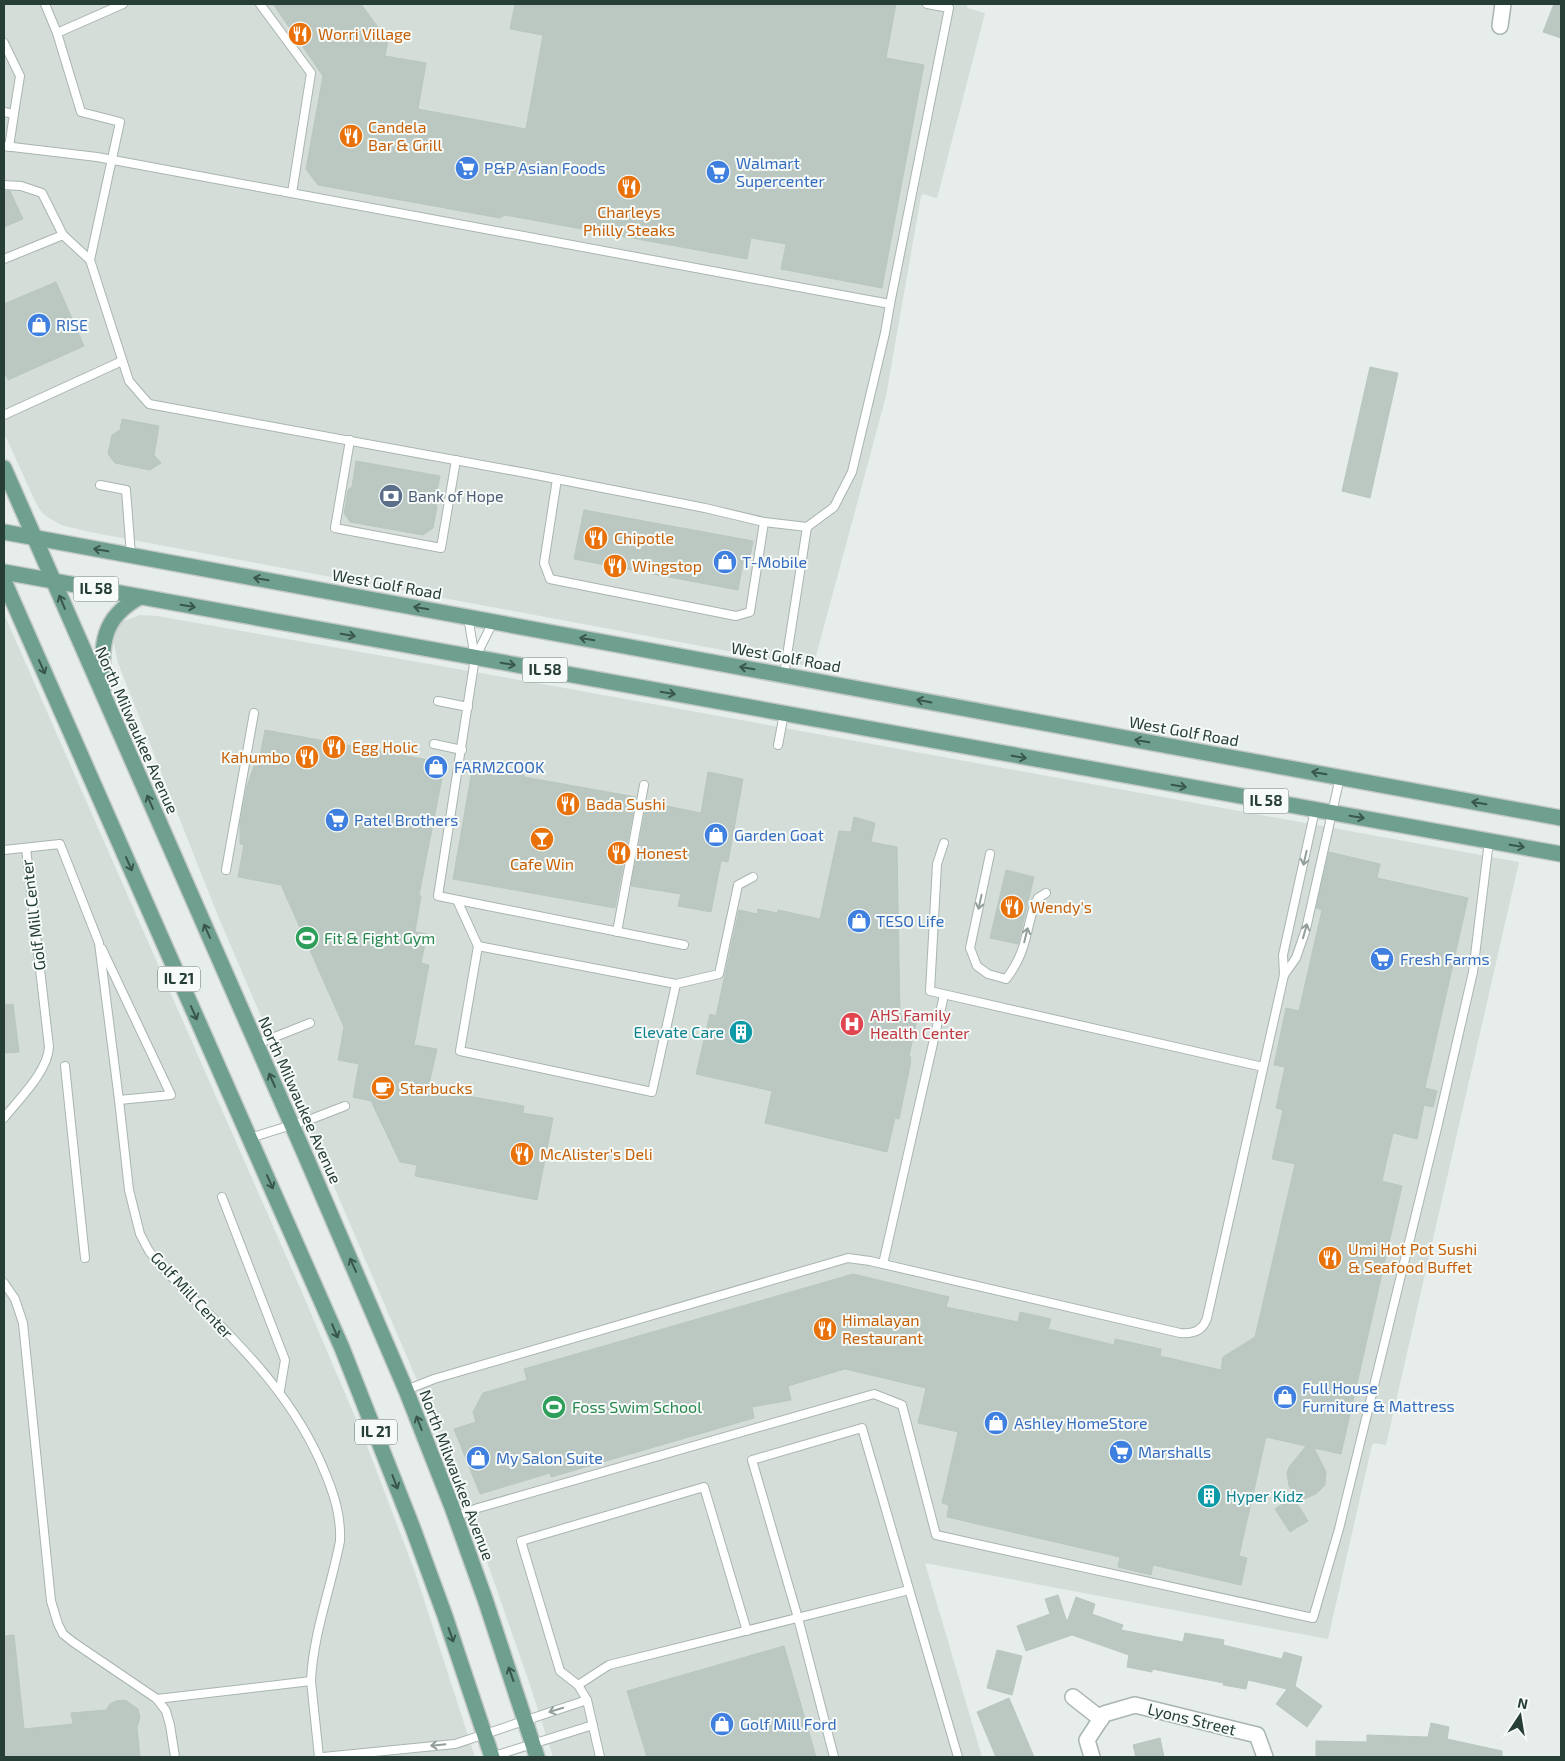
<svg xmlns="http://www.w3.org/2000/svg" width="1565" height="1761" viewBox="0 0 1565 1761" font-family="'Exo 2',sans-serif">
	<rect width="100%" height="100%" fill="#e6edea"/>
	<!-- built -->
	<g fill="#d4ddd8">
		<path d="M4,4H967V8L985,13L937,198L923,194L921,196L886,396L813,667L90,532L61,525L46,516L40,510L35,501L4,433Z"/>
		<path d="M4,614L301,1290L364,1438L415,1572L475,1757H4Z"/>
		<path d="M140,615L157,616L559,687L1519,862L1386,1445L1374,1443L1372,1445L1328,1639L925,1563L982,1757H553L529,1682L478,1536L431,1413L218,916L118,663L113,639L115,632L121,622Z"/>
	</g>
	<!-- building -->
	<g fill="#bbc8c2" stroke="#b9c7c0">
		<path d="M273,4H361L388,41L385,56L426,63L418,109L526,129L543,35L510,29L515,4H896L886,58L924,65L882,288L781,269L786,244L751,238L747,259L505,215L500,218L318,185L306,169L323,76Z"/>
		<path d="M1554,4H1561V38L1543,32Z"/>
		<path d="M4,191H10L23,219L4,227Z"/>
		<path d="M56,282L84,346L8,380L4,370V304Z"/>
		<path d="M1370,367L1398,373L1370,498L1342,491Z"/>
		<path d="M122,419L159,426L154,455L161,463L150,470L115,463L108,454L112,435L120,430Z"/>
		<path d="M356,461L440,476L435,502L437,507L433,528L423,535L350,522L344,513L348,490L352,487Z"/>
		<path d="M584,510L753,541L750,557L744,556L738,590L574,559Z"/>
		<path d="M265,730L445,763L419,895L421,896L415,932L427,934L421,963L429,965L414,1045L437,1049L428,1089L524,1106L523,1113L553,1118L537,1200L415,1176L417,1165L400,1162L371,1101L353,1097L359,1064L338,1060L344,1027L281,885L238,877L244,845L240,844V823L247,786L254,766H258Z"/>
		<path d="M473,765L524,775V777L636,797L615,908L453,879Z"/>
		<path d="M708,772L743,779L728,862L721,861L711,912L678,906L681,894L631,886L647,802L701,813Z"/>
		<path d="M854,817L875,823L871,842L897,847L900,1016L917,1020L909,1056L911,1057L910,1066L899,1119L895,1118L887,1152L765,1123L772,1091L696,1074L710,1014L716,1016L739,910L757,914L758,909L777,913L778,910L820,919L839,831L851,832Z"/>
		<path d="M1329,852L1380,864L1377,878L1468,898L1425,1088L1437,1091L1433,1107L1424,1105L1417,1139L1393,1133L1382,1181L1402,1186L1341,1454L1314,1448L1326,1472L1325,1485L1316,1494L1299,1501L1289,1486L1287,1473L1289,1467L1306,1446L1266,1437L1239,1556L1247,1558L1241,1585L1153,1565L1151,1575L1118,1567L1120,1557L947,1517L949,1505L942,1503L958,1432L918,1423L926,1388L845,1369L788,1386L791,1400L752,1407L754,1418L551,1477L550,1473L480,1494L454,1429L476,1422L473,1412L483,1393L527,1380L524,1369L853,1274L949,1297L946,1307L1018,1322L1020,1312L1051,1319L1048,1329L1114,1345L1115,1339L1161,1349L1160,1356L1221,1370L1223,1357L1255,1337L1295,1164L1272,1159L1283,1110L1276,1108L1285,1067L1274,1065L1286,1008L1299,1011L1322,910L1316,908Z"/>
		<path d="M1006,870L1034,877L1018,944L990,938Z"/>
		<path d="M13,1004L19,1052L4,1053V1005Z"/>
		<path d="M1293,1497L1308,1521L1290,1532L1275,1509Z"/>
		<path d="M1058,1595L1067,1622L1076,1597L1095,1604L1092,1614L1123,1625L1121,1630L1183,1642L1185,1633L1224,1640L1223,1645L1282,1659L1284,1652L1302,1657L1295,1686L1322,1706L1307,1727L1276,1704L1287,1689L1248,1680L1246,1689L1223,1685L1224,1683L1152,1669V1672L1127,1667L1129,1655L1072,1635L1026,1651L1017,1626L1050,1614L1045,1599Z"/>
		<path d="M14,1635L24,1729L73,1724L71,1713L106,1710L110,1704L116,1701L125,1700L138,1709L140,1718L137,1727L140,1757H4V1636Z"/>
		<path d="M784,1646L816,1757H647L627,1691Z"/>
		<path d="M997,1650L1022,1656L1012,1695L987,1688Z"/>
		<path d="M1009,1698L1034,1757H996L977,1712Z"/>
		<path d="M1431,1723L1449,1727L1447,1739L1502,1751V1757H1316V1741L1367,1742V1735L1428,1737Z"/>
		<path d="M1160,1738L1164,1757H1136L1133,1745Z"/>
	</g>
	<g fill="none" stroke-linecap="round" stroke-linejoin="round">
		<!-- lane casing -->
		<g stroke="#a9b5b0" stroke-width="10">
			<g id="lane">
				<path d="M45,4L57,33L81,112L120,122L90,260L129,381L149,404L526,473L705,508L764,522L807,527"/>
				<path d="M260,4L311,73L292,193"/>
				<path d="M57,33L123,4"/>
				<path d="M4,43L20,76L14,114"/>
				<path d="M4,112L14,114L9,147"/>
				<path d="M4,146L97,157L890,304L885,333L852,472L834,507L807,527L784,675"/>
				<path d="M4,185L21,186L42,193L63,235L90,260"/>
				<path d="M4,259L63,235"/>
				<path d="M890,304L949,8L927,4"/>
				<path d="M4,415L122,361"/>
				<path d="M350,440L335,528L441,548L456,460"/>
				<path d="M557,479L544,563L550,579L736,616L750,612L764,522"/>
				<path d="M100,485L126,490L131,555"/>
				<path d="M468,617L475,658"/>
				<path d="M493,622L475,658L438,896L684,945"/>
				<path d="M438,701L468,707"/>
				<path d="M434,744L462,750"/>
				<path d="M778,745L784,714"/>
				<path d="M944,843L937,864L930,991L1263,1067"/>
				<path d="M4,850L60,844L99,943L119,1100L129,1190L140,1234L149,1251L160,1265C224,1330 292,1388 326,1475C335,1497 341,1517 340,1541C331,1588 313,1634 311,1681L319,1757"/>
				<path d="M990,854L970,948L977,966L988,974L1006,979C1027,952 1025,933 1035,903L1038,898L1046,893"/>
				<path d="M226,870L254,713"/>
				<path d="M457,900L478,946L460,1051L652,1092L676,984"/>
				<path d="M617,932L644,785"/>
				<path d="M478,946L676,984L719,974L738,885L753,877"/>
				<path d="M102,949L171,1095L119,1100"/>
				<path d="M1284,975L1296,958L1306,929L1340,777"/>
				<path d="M257,1044L310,1023"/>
				<path d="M65,1066L85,1258"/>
				<path d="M4,1118C19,1099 48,1071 49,1047L26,848"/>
				<path d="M250,1138L314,1118L345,1106"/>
				<path d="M222,1197L285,1360L280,1390"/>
				<path d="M883,1264L944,995"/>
				<path d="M4,1283L15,1299L23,1323L51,1601L58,1624L63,1634L73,1642L157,1699L166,1711L170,1725L175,1757"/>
				<path d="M406,1390L434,1379L848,1258L870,1261L1180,1333C1193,1334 1203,1331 1207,1318L1284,975L1283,955L1315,810"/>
				<path d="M455,1517L478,1508L874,1394L902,1405L936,1535L1313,1618L1339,1529L1437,1128L1473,972L1489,841"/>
				<path d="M578,1685L609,1665L909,1590"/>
				<path d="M157,1699L311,1681"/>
				<path d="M323,1757L455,1744L587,1700"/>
				<path d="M491,1757L593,1725"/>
				<path d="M600,1757L587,1700L578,1685L560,1671L521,1541L704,1487L747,1631"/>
				<path d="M834,1757L798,1618L752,1460L862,1428L958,1757"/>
			</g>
		</g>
		<!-- street casing -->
		<g stroke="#a9b5b0" stroke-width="18">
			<g id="street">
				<path d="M1500,26L1503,4"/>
				<path d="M1073,1697L1101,1719"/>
				<path d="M1092,1757L1087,1740L1104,1714L1135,1705L1257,1735L1265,1757"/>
			</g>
		</g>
		<!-- primary casing -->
		<g stroke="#c2c9c7" stroke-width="18">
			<g id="primary">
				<path d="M4,468L306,1157L406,1390L452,1507L485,1599L537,1757"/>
				<path d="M4,532L1561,818"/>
				<path d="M4,572L1561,854"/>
				<path d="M4,581L342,1348L412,1526L445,1616L492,1757"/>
				<path d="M103,689C102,647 99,619 140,597"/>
			</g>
		</g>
		<!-- lane -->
		<use href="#lane" stroke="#fff" stroke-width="8"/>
		<!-- street -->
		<use href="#street" stroke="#fff" stroke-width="15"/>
		<!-- primary -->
		<use href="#primary" stroke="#6e9f8f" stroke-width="15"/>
	</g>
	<!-- one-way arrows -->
	<defs><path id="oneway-shaft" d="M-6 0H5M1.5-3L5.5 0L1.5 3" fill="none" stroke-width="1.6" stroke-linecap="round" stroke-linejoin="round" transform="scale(1.25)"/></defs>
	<g stroke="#38564c">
		<use href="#oneway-shaft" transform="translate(101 550) rotate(-170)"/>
		<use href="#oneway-shaft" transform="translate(261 579) rotate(-170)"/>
		<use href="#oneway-shaft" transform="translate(62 602) rotate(-113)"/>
		<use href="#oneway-shaft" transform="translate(188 606) rotate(10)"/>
		<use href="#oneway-shaft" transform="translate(421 608) rotate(-170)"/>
		<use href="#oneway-shaft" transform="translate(348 635) rotate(10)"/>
		<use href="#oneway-shaft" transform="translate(587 639) rotate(-170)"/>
		<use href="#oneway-shaft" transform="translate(508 664) rotate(10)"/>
		<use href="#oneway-shaft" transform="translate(42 667) rotate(66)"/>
		<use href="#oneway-shaft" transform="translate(747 668) rotate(-170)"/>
		<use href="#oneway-shaft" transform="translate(668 693) rotate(10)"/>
		<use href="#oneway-shaft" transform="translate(924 701) rotate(-169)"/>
		<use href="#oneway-shaft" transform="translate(1142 741) rotate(-170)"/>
		<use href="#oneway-shaft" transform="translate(1019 757) rotate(10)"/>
		<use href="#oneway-shaft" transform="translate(1319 773) rotate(-170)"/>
		<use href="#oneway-shaft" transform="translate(1179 786) rotate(10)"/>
		<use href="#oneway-shaft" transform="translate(150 802) rotate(-114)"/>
		<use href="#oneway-shaft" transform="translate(1479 803) rotate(-170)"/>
		<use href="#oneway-shaft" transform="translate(1357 817) rotate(10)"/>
		<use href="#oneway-shaft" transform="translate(1517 846) rotate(10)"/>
		<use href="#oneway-shaft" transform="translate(129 864) rotate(66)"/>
		<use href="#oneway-shaft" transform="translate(207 931) rotate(-114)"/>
		<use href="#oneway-shaft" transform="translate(194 1013) rotate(66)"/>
		<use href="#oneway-shaft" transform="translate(272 1080) rotate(-114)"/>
		<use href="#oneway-shaft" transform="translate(270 1182) rotate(66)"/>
		<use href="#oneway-shaft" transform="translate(353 1265) rotate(-114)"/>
		<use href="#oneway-shaft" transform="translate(335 1331) rotate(67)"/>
		<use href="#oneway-shaft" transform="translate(419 1423) rotate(-111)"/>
		<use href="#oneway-shaft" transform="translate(395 1482) rotate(69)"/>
		<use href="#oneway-shaft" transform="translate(451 1635) rotate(71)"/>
		<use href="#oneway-shaft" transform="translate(511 1674) rotate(-109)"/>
	</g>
	<g stroke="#929e9a">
		<use href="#oneway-shaft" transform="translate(1305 858) rotate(103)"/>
		<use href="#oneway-shaft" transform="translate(980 902) rotate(102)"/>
		<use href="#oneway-shaft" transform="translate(1305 931) rotate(-74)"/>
		<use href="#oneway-shaft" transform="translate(1026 935) rotate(-76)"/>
		<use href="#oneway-shaft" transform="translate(556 1710) rotate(163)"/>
		<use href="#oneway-shaft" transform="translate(438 1745) rotate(174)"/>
	</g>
	<!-- icons -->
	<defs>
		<g id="restaurant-disc" transform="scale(1.25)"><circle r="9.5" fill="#e8710a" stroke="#f6faf8"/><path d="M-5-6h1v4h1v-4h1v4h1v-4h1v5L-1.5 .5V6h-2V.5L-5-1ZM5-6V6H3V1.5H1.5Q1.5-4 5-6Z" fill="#fff"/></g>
		<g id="supermarket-disc" transform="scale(1.25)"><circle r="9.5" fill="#3f7fe0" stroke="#f6faf8"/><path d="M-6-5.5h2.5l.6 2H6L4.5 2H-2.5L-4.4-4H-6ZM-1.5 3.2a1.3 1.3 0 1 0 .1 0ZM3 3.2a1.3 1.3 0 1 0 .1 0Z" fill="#fff"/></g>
		<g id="shop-disc" transform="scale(1.25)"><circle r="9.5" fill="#3f7fe0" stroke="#f6faf8"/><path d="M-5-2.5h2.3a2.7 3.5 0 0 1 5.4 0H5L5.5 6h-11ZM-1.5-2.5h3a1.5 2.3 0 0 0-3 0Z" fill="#fff"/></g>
		<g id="bank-disc" transform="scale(1.25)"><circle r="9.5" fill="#5c6f8a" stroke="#f6faf8"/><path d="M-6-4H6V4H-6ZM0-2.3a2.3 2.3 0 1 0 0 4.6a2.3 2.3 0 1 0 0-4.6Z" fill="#fff"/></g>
		<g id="bar-disc" transform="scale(1.25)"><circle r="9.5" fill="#e8710a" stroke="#f6faf8"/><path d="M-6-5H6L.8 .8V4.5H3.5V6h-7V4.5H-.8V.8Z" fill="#fff"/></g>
		<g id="stadium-disc" transform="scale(1.25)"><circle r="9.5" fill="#2e9e5b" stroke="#f6faf8"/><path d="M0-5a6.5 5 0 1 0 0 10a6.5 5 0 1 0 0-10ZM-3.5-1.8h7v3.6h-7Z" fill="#fff"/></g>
		<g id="hospital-disc" transform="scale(1.25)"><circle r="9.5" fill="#e0444e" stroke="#f6faf8"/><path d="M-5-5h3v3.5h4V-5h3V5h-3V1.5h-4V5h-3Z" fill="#fff"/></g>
		<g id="building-disc" transform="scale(1.25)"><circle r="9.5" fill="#0f9aa8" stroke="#f6faf8"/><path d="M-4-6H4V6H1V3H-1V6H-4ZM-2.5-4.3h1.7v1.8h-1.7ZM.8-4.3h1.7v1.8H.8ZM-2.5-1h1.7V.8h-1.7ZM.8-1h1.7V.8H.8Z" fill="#fff"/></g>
		<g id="cafe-disc" transform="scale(1.25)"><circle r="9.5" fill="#e8710a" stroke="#f6faf8"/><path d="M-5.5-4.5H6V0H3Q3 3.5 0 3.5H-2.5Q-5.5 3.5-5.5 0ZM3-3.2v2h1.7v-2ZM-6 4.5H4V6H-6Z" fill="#fff"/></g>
	</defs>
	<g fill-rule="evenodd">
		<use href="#restaurant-disc" x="300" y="34"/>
		<use href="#restaurant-disc" x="351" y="136"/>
		<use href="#supermarket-disc" x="467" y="168"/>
		<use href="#supermarket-disc" x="718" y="172"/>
		<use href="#restaurant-disc" x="629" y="187"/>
		<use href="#shop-disc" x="39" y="325"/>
		<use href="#bank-disc" x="391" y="496"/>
		<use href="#restaurant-disc" x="596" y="538"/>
		<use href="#shop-disc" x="725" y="562"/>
		<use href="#restaurant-disc" x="615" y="566"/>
		<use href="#restaurant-disc" x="334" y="747"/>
		<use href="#restaurant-disc" x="307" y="757"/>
		<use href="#shop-disc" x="436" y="767"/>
		<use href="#restaurant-disc" x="568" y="804"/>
		<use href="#supermarket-disc" x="337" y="820"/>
		<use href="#shop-disc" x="716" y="835"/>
		<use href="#bar-disc" x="542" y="839"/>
		<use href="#restaurant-disc" x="619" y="853"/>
		<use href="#restaurant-disc" x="1012" y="907"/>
		<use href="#shop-disc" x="859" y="921"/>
		<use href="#stadium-disc" x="307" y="938"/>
		<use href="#supermarket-disc" x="1382" y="959"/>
		<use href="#hospital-disc" x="852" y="1024"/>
		<use href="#building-disc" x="741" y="1032"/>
		<use href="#cafe-disc" x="383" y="1088"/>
		<use href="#restaurant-disc" x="522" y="1154"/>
		<use href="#restaurant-disc" x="1330" y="1258"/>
		<use href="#restaurant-disc" x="825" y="1329"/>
		<use href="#shop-disc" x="1285" y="1397"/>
		<use href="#stadium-disc" x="554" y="1407"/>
		<use href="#shop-disc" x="996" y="1423"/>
		<use href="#supermarket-disc" x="1121" y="1452"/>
		<use href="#shop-disc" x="478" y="1458"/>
		<use href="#building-disc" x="1209" y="1496"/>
		<use href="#shop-disc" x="722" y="1724"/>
	</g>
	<g text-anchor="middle" stroke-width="4" stroke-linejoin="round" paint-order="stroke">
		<!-- shield labels -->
		<g fill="#f6faf8" stroke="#647670" stroke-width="1">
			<rect x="73.5" y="576.5" width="45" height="25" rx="4"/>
			<rect x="522.5" y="657.5" width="45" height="25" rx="4"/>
			<rect x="1243.5" y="788.5" width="45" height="25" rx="4"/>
			<rect x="158" y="966.5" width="42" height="25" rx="4"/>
			<rect x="355" y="1419.5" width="42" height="25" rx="4"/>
		</g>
		<g font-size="15" font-weight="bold" fill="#263e36">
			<text x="96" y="594">IL 58</text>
			<text x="545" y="675">IL 58</text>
			<text x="1266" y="806">IL 58</text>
			<text x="179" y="984">IL 21</text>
			<text x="376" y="1437">IL 21</text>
		</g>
		<!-- food labels -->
		<g font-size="16" fill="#c56008" stroke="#f6faf8" text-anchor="start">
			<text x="318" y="40">Worri Village</text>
			<text x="368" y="133">Candela<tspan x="368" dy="18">Bar &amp; Grill</tspan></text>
			<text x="629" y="218" text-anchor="middle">Charleys<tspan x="629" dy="18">Philly Steaks</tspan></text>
			<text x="614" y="544">Chipotle</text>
			<text x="632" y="572">Wingstop</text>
			<text x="352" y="753">Egg Holic</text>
			<text x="290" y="763" text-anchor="end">Kahumbo</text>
			<text x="586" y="810">Bada Sushi</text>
			<text x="636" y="859">Honest</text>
			<text x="542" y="870" text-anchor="middle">Cafe Win</text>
			<text x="1030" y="913">Wendy's</text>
			<text x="400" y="1094">Starbucks</text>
			<text x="540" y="1160">McAlister's Deli</text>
			<text x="1348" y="1255">Umi Hot Pot Sushi<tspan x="1348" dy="18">&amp; Seafood Buffet</tspan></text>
			<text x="842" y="1326">Himalayan<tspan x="842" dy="18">Restaurant</tspan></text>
		</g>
		<!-- shop labels -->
		<g font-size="16" fill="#366cbe" stroke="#f6faf8" text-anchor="start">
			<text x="736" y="169">Walmart<tspan x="736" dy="18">Supercenter</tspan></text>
			<text x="484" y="174">P&amp;P Asian Foods</text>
			<text x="56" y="331">RISE</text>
			<text x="742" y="568">T-Mobile</text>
			<text x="454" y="773">FARM2COOK</text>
			<text x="354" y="826">Patel Brothers</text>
			<text x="734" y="841">Garden Goat</text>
			<text x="876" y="927">TESO Life</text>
			<text x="1400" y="965">Fresh Farms</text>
			<text x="1302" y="1394">Full House<tspan x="1302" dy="18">Furniture &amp; Mattress</tspan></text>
			<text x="1014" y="1429">Ashley HomeStore</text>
			<text x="1138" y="1458">Marshalls</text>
			<text x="496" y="1464">My Salon Suite</text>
			<text x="740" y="1730">Golf Mill Ford</text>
		</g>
		<!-- service labels -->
		<g font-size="16" fill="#4e5e75" stroke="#f6faf8" text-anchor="start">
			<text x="408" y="502">Bank of Hope</text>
		</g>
		<!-- street labels -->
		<g font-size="16" fill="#263e36" stroke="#f6faf8">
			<text transform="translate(387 584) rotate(10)" y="6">West Golf Road</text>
			<text transform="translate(786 657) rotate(10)" y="6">West Golf Road</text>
			<text transform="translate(137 730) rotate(66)" y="6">North Milwaukee Avenue</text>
			<text transform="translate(1184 731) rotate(10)" y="6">West Golf Road</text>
			<text transform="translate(33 915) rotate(-97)" y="6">Golf Mill Center</text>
			<text transform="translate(300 1100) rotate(66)" y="6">North Milwaukee Avenue</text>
			<text transform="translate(192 1295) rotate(47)" y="6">Golf Mill Center</text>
			<text transform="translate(457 1475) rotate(69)" y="6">North Milwaukee Avenue</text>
			<text transform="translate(1192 1719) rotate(14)" y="6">Lyons Street</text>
		</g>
		<!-- leisure labels -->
		<g font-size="16" fill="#27864d" stroke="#f6faf8" text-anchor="start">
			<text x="324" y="944">Fit &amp; Fight Gym</text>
			<text x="572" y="1413">Foss Swim School</text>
		</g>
		<!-- health labels -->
		<g font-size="16" fill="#be3a42" stroke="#f6faf8" text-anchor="start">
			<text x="870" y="1021">AHS Family<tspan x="870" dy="18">Health Center</tspan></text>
		</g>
		<!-- culture labels -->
		<g font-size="16" fill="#0d838f" stroke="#f6faf8" text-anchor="end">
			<text x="724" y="1038">Elevate Care</text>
			<text x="1226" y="1502" text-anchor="start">Hyper Kidz</text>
		</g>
	</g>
	<!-- border -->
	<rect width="1565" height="1761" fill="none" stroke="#263e36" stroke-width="10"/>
	<!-- north arrow -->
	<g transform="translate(1520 1716) rotate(12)" stroke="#f6faf8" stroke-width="4" paint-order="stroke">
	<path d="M0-4L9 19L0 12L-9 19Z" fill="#263e36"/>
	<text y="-8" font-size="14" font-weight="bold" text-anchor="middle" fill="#263e36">N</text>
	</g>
</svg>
